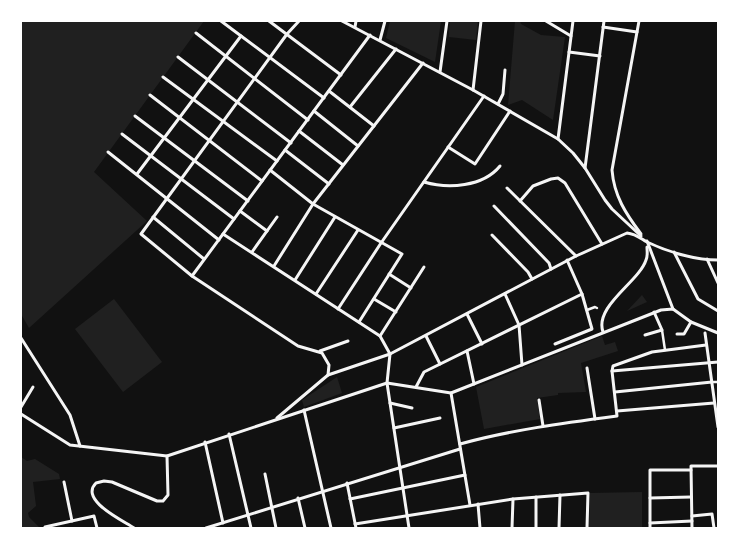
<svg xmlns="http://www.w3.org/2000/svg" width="739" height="549" viewBox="0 0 739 549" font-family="Mulish,sans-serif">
	<rect width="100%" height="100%" fill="#111"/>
	<!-- green -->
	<g fill="#202020">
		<path d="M21,21H204L94,172L147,221L29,328L21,314Z"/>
		<path d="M390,21H441L435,62L386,38Z"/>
		<path d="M450,21H478L476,40L449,37Z"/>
		<path d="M515,21H520L521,24L541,35L565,37L553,120L522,100L508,105Z"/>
		<path d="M642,295L647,302L627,311Z"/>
		<path d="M114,299L162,362L123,392L75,329Z"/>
		<path d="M602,336L605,345L615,342L618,351L581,363L586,392L558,393V395L537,398L540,419L484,429L476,387Z"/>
		<path d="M337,377L342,393L304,407L302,400Z"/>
		<path d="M21,457L27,461L35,459L59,474L60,479L33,482L36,506L28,513L29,517L40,528H21Z"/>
		<path d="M642,492V528H589L590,493Z"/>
	</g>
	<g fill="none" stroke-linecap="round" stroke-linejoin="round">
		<!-- pedestrian -->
		<g stroke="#f5f5f5" stroke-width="2.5">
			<path d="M587,310L595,307L597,308"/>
			<path d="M662,330L665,350"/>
			<path d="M712,382H718"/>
		</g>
		<!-- minor -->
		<g stroke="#f5f5f5" stroke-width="3">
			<path d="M221,21L324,98"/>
			<path d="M269,21L341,75"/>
			<path d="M299,21L287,34L141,234L192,276L298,346L322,353L329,365L328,375"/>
			<path d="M342,21L473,90L558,139L573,153L585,168L605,200L612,209L641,236"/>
			<path d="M546,21L571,36"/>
			<path d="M639,21L612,170C614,196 626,214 641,234"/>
			<path d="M355,27L356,21"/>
			<path d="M603,27L637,32"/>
			<path d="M196,33L308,120"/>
			<path d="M380,40L385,21"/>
			<path d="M569,52L600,56"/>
			<path d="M178,57L291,143"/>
			<path d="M440,72L447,21"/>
			<path d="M163,77L277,161"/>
			<path d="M473,90L481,21"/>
			<path d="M329,91L374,126"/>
			<path d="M150,95L262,181"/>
			<path d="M498,104L503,94L505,70"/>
			<path d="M350,107L396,49"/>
			<path d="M314,111L358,146"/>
			<path d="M135,116L248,201"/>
			<path d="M299,131L343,165"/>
			<path d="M122,134L234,219"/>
			<path d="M558,139L573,21"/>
			<path d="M448,147L475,164L510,111"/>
			<path d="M285,150L329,184"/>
			<path d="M108,152L219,240"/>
			<path d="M585,168L604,21"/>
			<path d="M270,170L313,204L402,254L359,322"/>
			<path d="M137,174L241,36"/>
			<path d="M424,182C448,189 483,187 500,166"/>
			<path d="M507,188L576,256"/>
			<path d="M520,201L533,186L551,179L558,178L565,183L602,244"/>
			<path d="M494,206L549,263L551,269"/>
			<path d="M240,211L267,231"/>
			<path d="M153,217L204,259"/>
			<path d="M223,234L380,336L390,354"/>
			<path d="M492,235L528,272L532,279"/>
			<path d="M647,241L673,309"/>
			<path d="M252,252L277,217"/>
			<path d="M674,252L698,299L718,311"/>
			<path d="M707,259L718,283"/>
			<path d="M274,266L313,204L423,63"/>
			<path d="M389,274L411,288"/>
			<path d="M192,276L370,35"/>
			<path d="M295,280L335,217"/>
			<path d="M316,294L358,230"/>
			<path d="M505,294L519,325L522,365"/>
			<path d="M374,299L396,312"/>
			<path d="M338,309L381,243L484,96"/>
			<path d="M467,314L482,344"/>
			<path d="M603,332C594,306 639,282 646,260C648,256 647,251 647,247"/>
			<path d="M705,333L718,427"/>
			<path d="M677,334H684L691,322"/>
			<path d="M645,335L662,330L654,312"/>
			<path d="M380,336L424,267"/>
			<path d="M426,336L440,364"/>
			<path d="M21,338L70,415L80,446"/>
			<path d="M555,344L592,329L582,294L567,260"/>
			<path d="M320,351L348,341"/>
			<path d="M467,351L474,384"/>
			<path d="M390,354L387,383L409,528"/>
			<path d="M587,368L595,419"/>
			<path d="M612,371L718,362"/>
			<path d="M416,387L424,372L582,294"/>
			<path d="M615,392L712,382"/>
			<path d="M451,393L470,505"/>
			<path d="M539,400L543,426"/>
			<path d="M390,403L412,408"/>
			<path d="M21,407L33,387"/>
			<path d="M304,410L331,528"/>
			<path d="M617,411L714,403"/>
			<path d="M21,414L70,445L167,456L387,383L451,393L661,310L673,309L691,322L718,333"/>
			<path d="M277,418L328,375L390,354L576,256L627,233C636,234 640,238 647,242C668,252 695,260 718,260"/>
			<path d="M394,428L440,418"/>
			<path d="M229,434L251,528"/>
			<path d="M205,442L223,523"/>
			<path d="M460,444C511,430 564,423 617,416L612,371L613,366L652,352L706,345"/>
			<path d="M265,474L276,528"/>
			<path d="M64,482L72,521"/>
			<path d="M347,483L356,528"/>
			<path d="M298,498L305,528"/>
			<path d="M650,498L691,497"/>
			<path d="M350,499L465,475"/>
			<path d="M478,504L480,528"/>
			<path d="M692,516L712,514L714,528"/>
			<path d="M650,523L692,521"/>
			<path d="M355,524L513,499L588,493L587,528"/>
			<path d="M45,527L94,516L97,528"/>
			<path d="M134,528C122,520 79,500 96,483L104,481L112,482L157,501H163L168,495L167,456"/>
			<path d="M206,528L460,449"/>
			<path d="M512,528L513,499"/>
			<path d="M536,528V497"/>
			<path d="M559,528L560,495"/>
			<path d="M650,528V470H691"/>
			<path d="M692,528L691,466H718"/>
		</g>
	</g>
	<!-- border -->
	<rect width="739" height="549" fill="none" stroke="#ffffff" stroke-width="44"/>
</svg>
